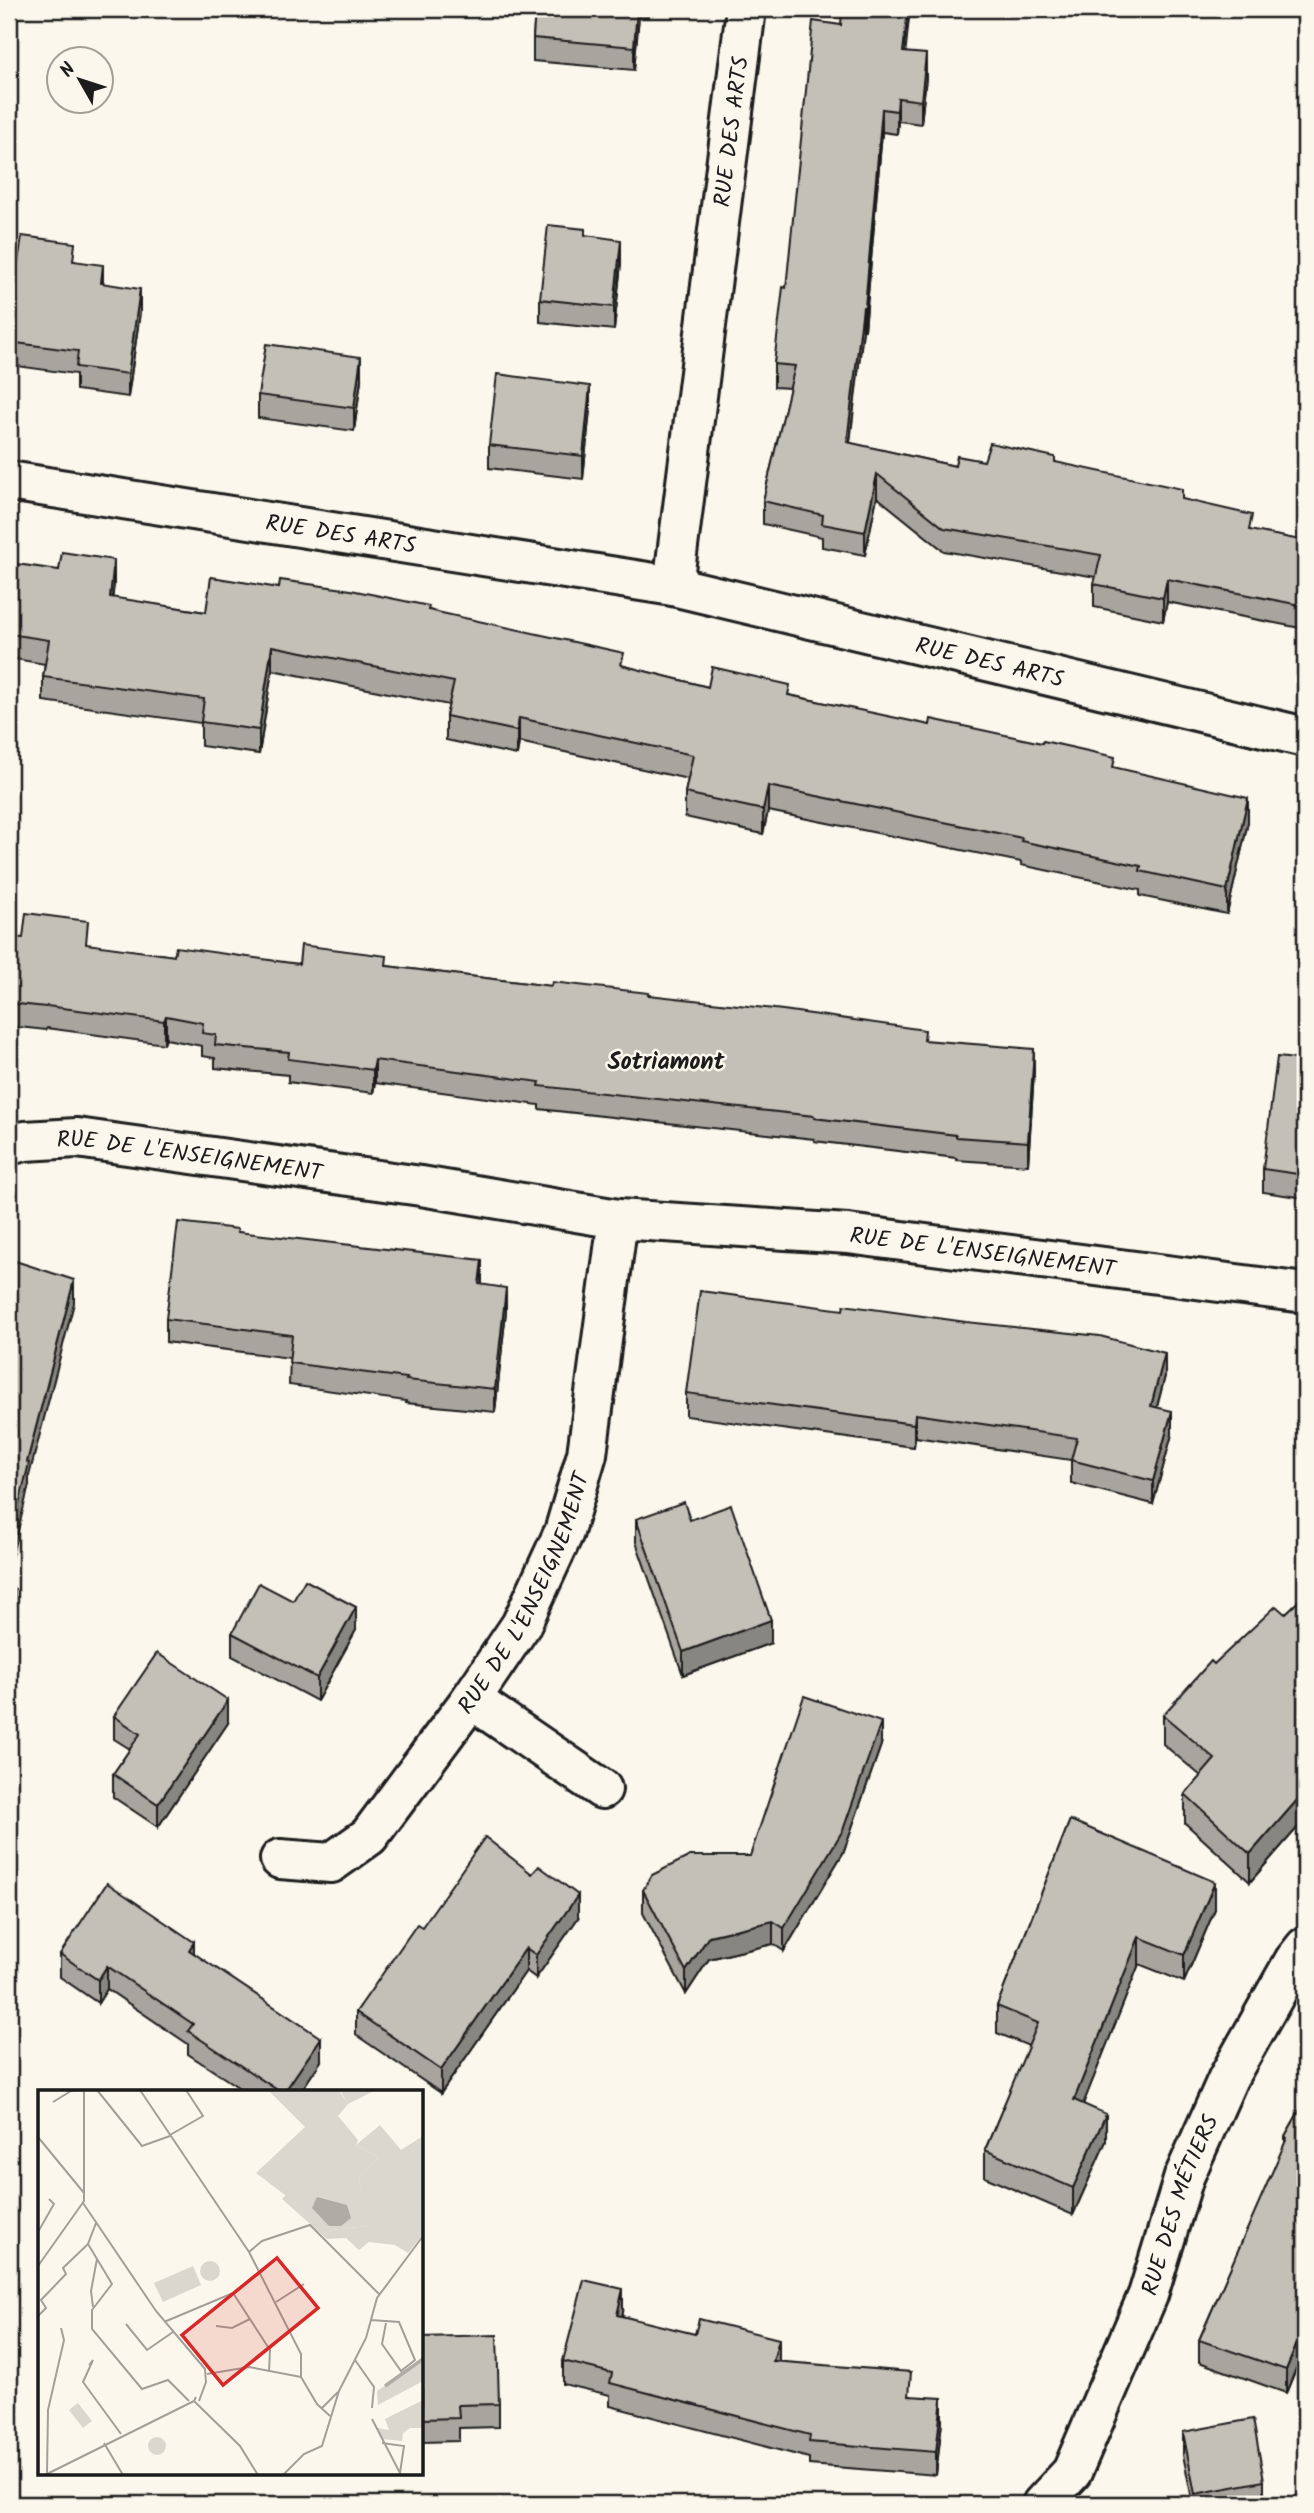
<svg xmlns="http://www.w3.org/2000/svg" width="1314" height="2513" viewBox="0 0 1314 2513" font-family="Kalam,sans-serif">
	<rect width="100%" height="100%" fill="#fbf7ec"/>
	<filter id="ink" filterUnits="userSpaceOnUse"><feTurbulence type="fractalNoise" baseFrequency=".0143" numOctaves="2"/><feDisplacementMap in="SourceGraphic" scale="14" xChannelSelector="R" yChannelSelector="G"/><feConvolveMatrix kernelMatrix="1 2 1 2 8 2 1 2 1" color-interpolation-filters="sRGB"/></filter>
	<g filter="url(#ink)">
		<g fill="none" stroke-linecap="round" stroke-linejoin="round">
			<!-- street casing -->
			<g stroke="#1c1c1c" stroke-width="44">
				<g id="street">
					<path id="s1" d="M9,481L673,586L1305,737"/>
					<path id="s2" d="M673,586L746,9"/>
					<path id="s3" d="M9,1145L25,1141L77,1138L421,1186L618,1219L848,1234L1305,1293"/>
					<path d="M471,1699L602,1789"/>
					<path id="s4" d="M280,1859L331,1863L369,1836L471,1699L521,1625L564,1532L587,1454L618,1219"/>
					<path id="s5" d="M1042,2504L1072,2472L1148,2295L1184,2177L1228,2078L1294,1961L1305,1947"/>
				</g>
			</g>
			<!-- street -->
			<use href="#street" stroke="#fbf7ec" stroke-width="38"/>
		</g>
		<!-- wall -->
		<g fill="#a8a59e" stroke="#1c1c1c" stroke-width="2">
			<path d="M535,9H649L648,17L639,16L634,70L533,61V38Z"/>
			<path d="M841,25L906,52L926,77L921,124L898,121L897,134L882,132L865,330H863L850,443L955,466L984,461L1055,462L1182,499L1252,531L1305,541V629L1167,602L1163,621L1094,607V584L1096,577L944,551L877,497L865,555L822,547V537L763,524V501L790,388L774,387V364L786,288Z"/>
			<path d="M585,235L621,263L614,330L540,322V299Z"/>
			<path d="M75,261L140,312L128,397L76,390V374L9,365V281L15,282Z"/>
			<path d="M361,380L354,431L258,418V395Z"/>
			<path d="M590,409L583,479L489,468V445Z"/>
			<path d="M9,563L114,584L112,598L206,612L429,610L624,666L708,687L790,695L1115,768L1248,822L1227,914L1140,896V890L1021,865V862L768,811L763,834L685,817V793L688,779L519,742L517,755L446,740V716L449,705L272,670L259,754L201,746V723L43,701V677L45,664L9,658Z"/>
			<path d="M9,937L88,945L174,956L299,964L387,966L551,986L649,995L925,1041L1034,1072L1028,1165L956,1160V1158L814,1141V1139L539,1109V1105L375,1083L373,1093L288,1082V1075L215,1068V1058L202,1056V1046L166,1039L164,1044L47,1028L46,1030L9,1026Z"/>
			<path d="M1305,1060V1198L1263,1192V1169Z"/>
			<path d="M238,1232L482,1285L506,1311L495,1412L406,1403V1401L289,1385L290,1358L166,1342V1319Z"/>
			<path d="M1165,1376L1157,1407L1172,1434L1153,1504L1071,1483V1460L915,1437L914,1447L686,1416V1393Z"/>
			<path d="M636,1519L690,1520L771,1643L683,1675L636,1542Z"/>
			<path d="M1305,1595V1819L1250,1882L1185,1823V1794L1201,1776L1163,1744V1715L1285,1614Z"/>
			<path d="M293,1601L356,1630L317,1701L232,1656V1633Z"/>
			<path d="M114,1716L228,1723L158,1827L113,1797V1774L130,1749L114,1739Z"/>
			<path d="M881,1745L843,1853L784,1951L773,1944L709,1959L686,1994L643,1913V1890L750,1856Z"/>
			<path d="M1070,1820L1215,1909L1184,1982L1139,1964L1083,2104L1106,2141L1073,2215L985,2177V2150L1029,2046L997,2033V2006Z"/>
			<path d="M578,1918L536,1978L526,1971L441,2093L356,2035V2012L422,1927Z"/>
			<path d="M194,1953L321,2061L301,2091H244L188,2054V2044L107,1989L98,2003L60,1977V1954Z"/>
			<path d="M1305,2101V2347L1286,2393L1199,2362V2340L1285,2144V2136Z"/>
			<path d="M623,2312L622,2316L779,2361L911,2396L942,2421L936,2475L809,2465V2458L610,2406V2395L563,2384V2361Z"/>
			<path d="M422,2337L499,2404V2427L459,2428V2441L422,2442Z"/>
			<path d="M1183,2432L1264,2481V2504H1193L1183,2455Z"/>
		</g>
		<!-- shaded-wall -->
		<g fill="#888681" stroke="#1c1c1c" stroke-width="2">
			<path d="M637,9H639V16L634,70V47Z"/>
			<path d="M908,9H910L903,75V52Z"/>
			<path d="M926,54V77L921,124V101Z"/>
			<path d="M898,98V121L897,134V111Z"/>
			<path d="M882,109V132L865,330V307Z"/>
			<path d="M621,240V263L614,330V307Z"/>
			<path d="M103,265V288L101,283Z"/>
			<path d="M140,289V312L128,397V374Z"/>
			<path d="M863,307V330L847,465V442Z"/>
			<path d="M361,357V380L354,431V408Z"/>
			<path d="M590,386V409L583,479V456Z"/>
			<path d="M877,474V497L865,555V532Z"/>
			<path d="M114,560V584L110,621V597Z"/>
			<path d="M1167,579V602L1163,621V598Z"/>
			<path d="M272,646V670L259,754V730Z"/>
			<path d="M519,718V742L517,755V731Z"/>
			<path d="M768,786V811L763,834V810Z"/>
			<path d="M1248,798V822L1227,914V890Z"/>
			<path d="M166,1016V1039L164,1044V1021Z"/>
			<path d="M1034,1049V1072L1028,1165V1142Z"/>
			<path d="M375,1060V1083L373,1093V1070Z"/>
			<path d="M482,1260V1283L479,1307V1284Z"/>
			<path d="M74,1280V1303L29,1476V1485L9,1568V1545L27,1462Z"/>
			<path d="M506,1288V1311L495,1412V1389Z"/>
			<path d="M1165,1353V1376L1151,1429V1406Z"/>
			<path d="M1172,1411V1434L1153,1504V1481Z"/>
			<path d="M915,1414V1437L914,1447V1424Z"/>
			<path d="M15,1589V1612L9,1636V1613Z"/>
			<path d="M356,1607V1630L317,1701V1678Z"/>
			<path d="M771,1620V1643L683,1675V1652Z"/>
			<path d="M228,1700V1723L158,1827V1804Z"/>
			<path d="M881,1722V1745L843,1853L784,1951V1928Z"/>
			<path d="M1305,1791V1819L1250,1882V1854Z"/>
			<path d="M1215,1882V1909L1184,1982V1955Z"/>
			<path d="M578,1895V1918L536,1978V1955Z"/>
			<path d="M773,1921V1944L709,1959L686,1994V1971L709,1936Z"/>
			<path d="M1139,1937V1964L1074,2127V2100Z"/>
			<path d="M194,1942V1965L189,1950Z"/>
			<path d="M526,1948V1971L441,2093V2070Z"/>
			<path d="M107,1966V1989L98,2003V1980Z"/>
			<path d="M321,2038V2061L301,2091H285Z"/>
			<path d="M1106,2114V2141L1073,2215V2188Z"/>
			<path d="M623,2289V2312L617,2338V2315Z"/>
			<path d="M1305,2324V2347L1286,2393V2370Z"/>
			<path d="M779,2339V2362L773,2361Z"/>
			<path d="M942,2398V2421L936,2475V2452Z"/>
		</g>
		<!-- building -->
		<g fill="#c3c0b8" stroke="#1c1c1c" stroke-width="2">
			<path d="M535,9H637L634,47L533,38Z"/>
			<path d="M842,9H908L903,52L926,54L921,101L898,98L897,111L882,109L865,307H863L847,442L955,466L957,456L984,461L990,443L1055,457V462L1182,489V499L1252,515L1249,530L1305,541V606L1167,579L1163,598L1094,584L1101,555L944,528L877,474L865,532L822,524L823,515L763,501L795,366L774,364L783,287L786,288L813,21L841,25Z"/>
			<path d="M548,225L585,229V235L621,240L614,307L540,299Z"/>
			<path d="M22,236L75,243L73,261L103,265L101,283L140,289L128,374L76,367L78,351L9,342V281L15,282Z"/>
			<path d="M266,344L361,357L354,408L258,395Z"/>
			<path d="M497,374L590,386L583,456L489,445Z"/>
			<path d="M62,552L114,560L110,597L206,612L211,577L279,588L280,580L351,590L429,606L428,610L624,653L621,665L708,687L712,667L790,685L788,695L930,725L931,719L1042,743L1043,741L1115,757L1113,767L1248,798L1227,890L1140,871L1141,866L1021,841L1022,838L768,786L763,810L685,793L693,755L519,718L517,731L446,716L454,682L272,646L259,730L201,722L204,699L43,677L49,640L9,634V563L59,570Z"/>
			<path d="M26,913L88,921L86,944L174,956L176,947L299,964L301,945L387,956L386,966L551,986L552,982L649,993L648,995L783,1010L925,1030L924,1040L1034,1049L1028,1142L956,1137V1135L814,1118V1116L539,1086L540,1082L375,1060L373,1070L288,1059L289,1052L215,1045L216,1035L202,1033L203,1023L166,1016L164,1021L47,1006L46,1007L9,1003V937L23,938Z"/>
			<path d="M1277,1057L1305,1060V1175L1263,1169Z"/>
			<path d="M178,1222L238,1229L237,1232L482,1260L479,1284L506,1288L495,1389L406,1380L407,1378L289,1363L292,1335L166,1319Z"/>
			<path d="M9,1259L74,1280L27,1462L29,1463L9,1545Z"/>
			<path d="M700,1291L843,1310L844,1305L966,1322L1100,1336L1165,1353L1151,1406L1172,1411L1153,1481L1071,1460L1077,1438L915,1414L914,1424L686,1393Z"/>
			<path d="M684,1502L690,1520L731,1505L771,1620L683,1652L636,1519Z"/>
			<path d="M305,1580L356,1607L317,1678L232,1633L259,1583L293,1601Z"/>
			<path d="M9,1587L15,1589L9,1613Z"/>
			<path d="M1305,1595V1791L1250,1854L1185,1794L1215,1759L1163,1715L1211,1661L1214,1664L1276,1606L1285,1614Z"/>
			<path d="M157,1653L228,1700L158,1804L113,1774L140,1734L114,1716Z"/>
			<path d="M804,1696L881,1722L843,1830L784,1928L773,1921L709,1936L686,1971L643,1890L652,1875L690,1856H750Z"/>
			<path d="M1070,1820L1215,1882L1184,1955L1139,1937L1074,2100L1106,2114L1073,2188L985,2150L1038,2023L997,2006Z"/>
			<path d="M485,1837L532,1874L539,1866L578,1895L536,1955L526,1948L441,2070L356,2012L417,1924L422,1927Z"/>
			<path d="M107,1883L194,1942L189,1950L321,2038L285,2091H279L188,2031L193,2024L107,1966L98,1980L60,1954Z"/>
			<path d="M1305,2101V2324L1286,2370L1199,2340L1287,2138L1285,2136Z"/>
			<path d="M584,2280L623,2289L617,2315L695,2334L699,2319L779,2339L773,2361L911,2372L909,2396L942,2398L936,2452L809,2442L810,2435L610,2383L612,2373L563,2361Z"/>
			<path d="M497,2335L499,2404L458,2405L459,2418L422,2419V2337Z"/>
			<path d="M1253,2419L1264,2481L1195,2494L1183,2432Z"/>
		</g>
	</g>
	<g text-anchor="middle" stroke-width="5" stroke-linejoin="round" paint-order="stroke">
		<!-- street labels -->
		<g font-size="23" fill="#1c1c1c" stroke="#fbf7ec">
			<text dy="8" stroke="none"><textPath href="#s2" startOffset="458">RUE DES ARTS</textPath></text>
			<text dy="8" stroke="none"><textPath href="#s1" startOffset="336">RUE DES ARTS</textPath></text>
			<text dy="8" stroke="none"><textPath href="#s1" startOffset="998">RUE DES ARTS</textPath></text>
			<text dy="8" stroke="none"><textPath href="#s3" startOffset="182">RUE DE L'ENSEIGNEMENT</textPath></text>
			<text dy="8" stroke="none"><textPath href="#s3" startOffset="982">RUE DE L'ENSEIGNEMENT</textPath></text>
			<text dy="8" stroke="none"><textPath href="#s4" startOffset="388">RUE DE L'ENSEIGNEMENT</textPath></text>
			<text dy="8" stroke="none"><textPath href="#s5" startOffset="332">RUE DES MÉTIERS</textPath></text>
		</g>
		<!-- neighbourhood labels -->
		<g font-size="24" font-weight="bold" fill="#1c1c1c" stroke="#fbf7ec">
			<text x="666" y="1069">Sotriamont</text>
		</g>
	</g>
	<!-- overview -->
	<g transform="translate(38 2090)">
		<rect width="385" height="385" fill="#fbf7ec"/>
		<path d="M230,0H301L310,14L300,26L320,50L318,55L341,67L321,88L330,136L293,140L218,83L267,37ZM385,311L384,338H372L365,343L364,351L345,349L339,338L351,340L347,329Z" fill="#dad7ce"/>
		<path d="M302,0H338L310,14ZM342,35L363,60L385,46V144L370,163L357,155L331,152L321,160L308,148L289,149L244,109L250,103L293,140L329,136L321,88L341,67L318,55Z" fill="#dad7ce"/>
		<path d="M162 181a10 10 0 1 1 20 0a10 10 0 1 1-20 0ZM155,176L163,195L125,212L116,193ZM385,271V291L340,315L339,301ZM383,311L385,330L359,343L351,327ZM40,313L54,331L45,338L31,320ZM110 356a9 9 0 1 1 18 0a9 9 0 1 1-18 0Z" fill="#dad7ce"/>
		<path d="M279,107L309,115L313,128L303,136H291L274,118Z" fill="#afaca5"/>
		<path fill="none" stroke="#afaca5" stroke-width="3.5" d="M347,296L385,269"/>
		<path fill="none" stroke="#a29f99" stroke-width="2" d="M59,0L104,56L132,46M102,0L211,162L263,264V287L279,314L292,326M15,12L33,1L45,0M132,45L165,26L148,0M0,47L46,103M45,113L118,221L167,279L168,292L161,311M58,133L50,154L74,194L54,220V239L104,299L130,290L151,311M0,142L16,114L11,109M211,162L224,151L272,135L341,204M0,176L46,111V0M238,212L266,194M55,217L53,201L59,169M0,226L8,218L3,210L28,184L25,178L50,154M333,230L361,232L377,270L363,281L344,254L348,233M126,232L195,203L232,260L231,282M88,234L109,260L135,242M178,236L194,238L212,229M317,270L336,297L334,318M51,275L55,270L45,292L83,344M169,284L211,277L263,287M158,307L156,311L202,356L220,385M283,319L300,302M334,329L363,385M66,353L85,385M344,353L366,356L362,383M9,384L10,320L26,250L23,238M7,385L156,311M245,385L266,364L284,356L301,301L328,248L339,208L385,146"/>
		<path fill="#d62828" fill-opacity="0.15" stroke="#d62828" stroke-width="3.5" d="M239,168L280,218L185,295L144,245Z"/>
		<rect width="385" height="385" fill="none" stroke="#1c1c1c" stroke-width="3.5"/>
	</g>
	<!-- margin -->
	<rect width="1314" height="2513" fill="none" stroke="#fbf7ec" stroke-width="35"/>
	<rect x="18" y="18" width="1279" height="2478" fill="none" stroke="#1c1c1c" stroke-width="2.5" filter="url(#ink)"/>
	<!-- north arrow -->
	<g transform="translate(80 80) rotate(309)"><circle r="33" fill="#fbf7ec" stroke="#a29f99" stroke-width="2"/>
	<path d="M0-5L12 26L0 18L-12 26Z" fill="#1c1c1c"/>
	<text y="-10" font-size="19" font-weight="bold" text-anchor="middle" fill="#1c1c1c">N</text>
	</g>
</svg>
